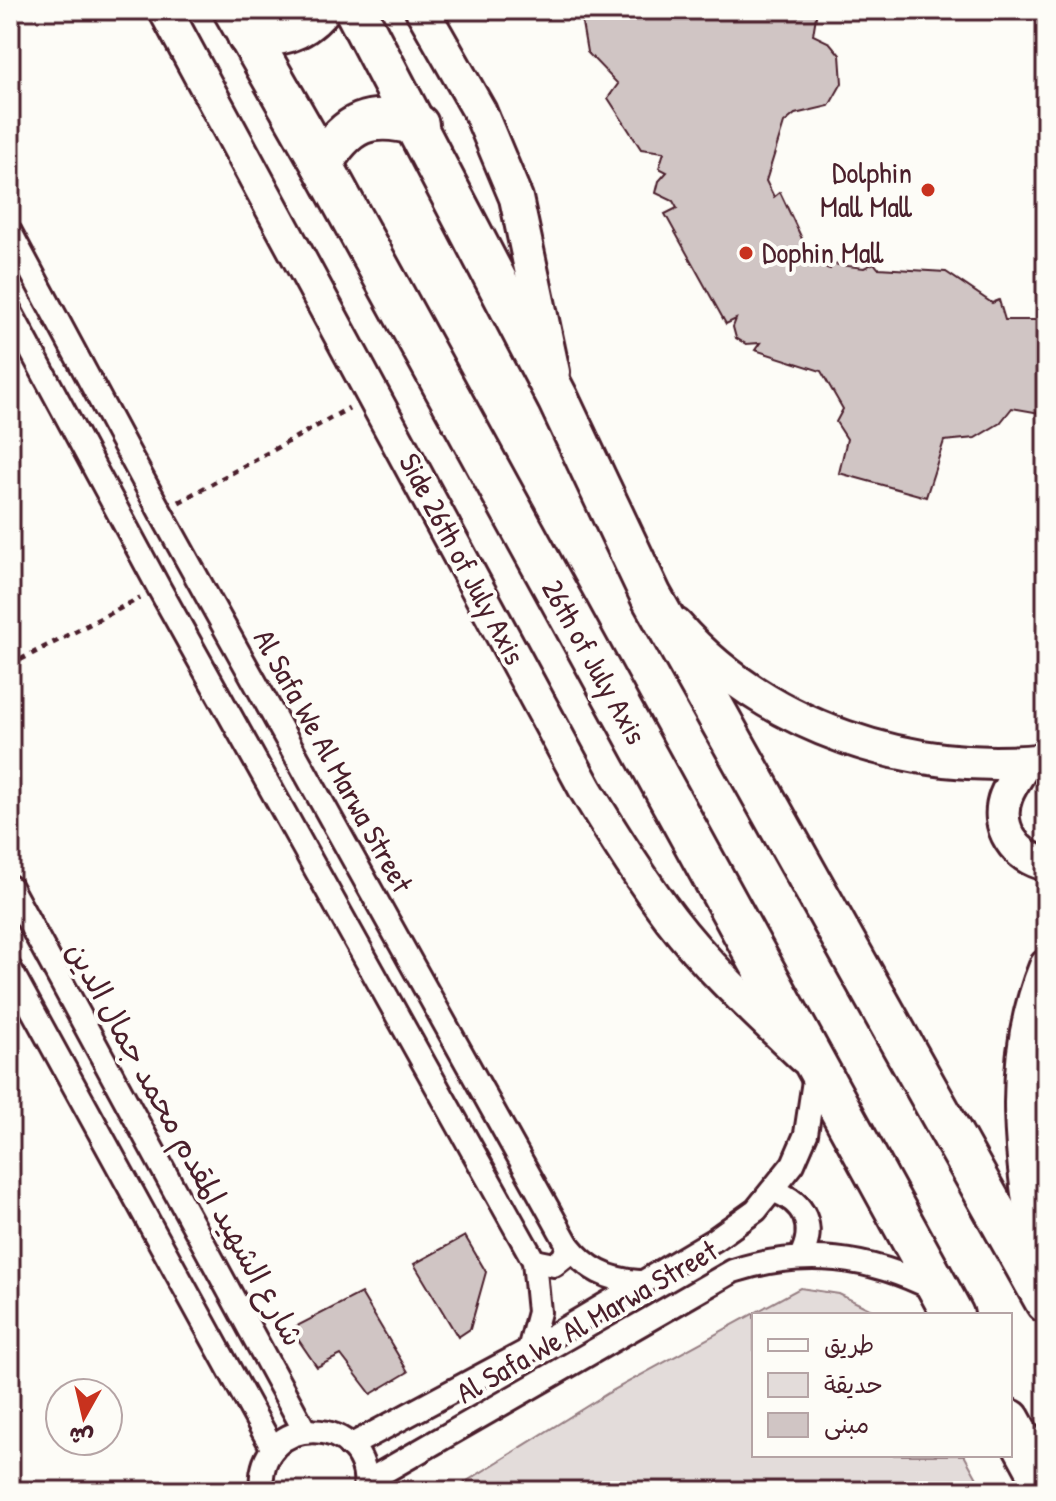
<svg xmlns="http://www.w3.org/2000/svg" width="1056" height="1501" viewBox="0 0 1056 1501" font-family="'Patrick Hand','Playpen Sans Arabic',sans-serif">
	<rect width="100%" height="100%" fill="#fdfcf7"/>
	<filter id="ink" filterUnits="userSpaceOnUse"><feTurbulence type="fractalNoise" baseFrequency=".0125" numOctaves="2"/><feDisplacementMap in="SourceGraphic" scale="16" xChannelSelector="R" yChannelSelector="G"/><feConvolveMatrix kernelMatrix="1 2 1 2 8 2 1 2 1" color-interpolation-filters="sRGB"/></filter>
	<g filter="url(#ink)">
		<!-- green -->
		<path fill="#e3dcda" stroke="#967e82" stroke-width="2" d="M800,1288L839,1294L882,1315H754V1455H964L984,1491H451L608,1393Z"/>
		<!-- building -->
		<g fill="#d0c5c4" stroke="#4a1f2b" stroke-width="2">
			<path d="M586,10H817L813,35L830,43L840,55L842,83L829,106L795,114L784,123L766,181L774,197L780,192L804,243L801,245L807,262L830,269L832,264L864,268L874,263L878,268L946,272L992,303L999,300L1005,320H1046V414L1012,408L1000,423L975,438L944,441L926,497L839,473L847,439L836,422L843,409L821,371L755,350L760,343L746,344L736,338L733,327L736,319L726,324L665,214L677,208L673,201L656,193L659,181L667,172L659,168L664,152L641,149L608,98L618,84L587,52L582,23Z"/>
			<path d="M465,1236L486,1272L470,1329L458,1337L414,1264Z"/>
			<path d="M361,1293L408,1372L371,1394L341,1355L317,1367L291,1329Z"/>
		</g>
		<g fill="none" stroke-linecap="round" stroke-linejoin="round">
			<!-- street casing -->
			<g stroke="#4a1f2b" stroke-width="28">
				<g id="street">
					<path d="M10,232L161,513L568,1245C587,1269 608,1280 639,1282"/>
					<path d="M10,311L159,588L534,1261L539,1312L529,1350"/>
					<path d="M10,887L305,1431"/>
					<path d="M10,969L273,1449"/>
					<path d="M774,1191C805,1202 816,1227 801,1256"/>
					<path d="M534,1261L554,1265L564,1257L568,1245"/>
					<path d="M350,1446L529,1350L714,1240L756,1210L793,1164L806,1134L815,1074"/>
					<path d="M366,1482L733,1271C804,1248 869,1256 936,1290"/>
					<path d="M262,1491C254,1410 374,1413 365,1491"/>
				</g>
			</g>
			<!-- secondary casing -->
			<g stroke="#4a1f2b" stroke-width="38">
				<g id="secondary">
					<path d="M165,10L586,790C613,835 640,878 671,919C710,970 758,1013 804,1057"/>
					<path d="M422,10L480,112L516,198L553,372"/>
					<path d="M676,625C766,728 913,776 1046,760"/>
					<path d="M1025,763C1019,773 1010,785 1006,796C994,827 1016,858 1046,864"/>
					<path d="M1042,1284C1025,1177 1003,1070 1046,966"/>
				</g>
			</g>
			<!-- highway casing -->
			<g stroke="#4a1f2b" stroke-width="46">
				<g id="highway">
					<path d="M234,10L322,164L953,1315"/>
					<path d="M355,10L558,399L651,596L1046,1302"/>
					<path d="M248,36C278,36 299,33 319,10"/>
					<path d="M322,164C347,121 370,112 418,125"/>
					<path d="M1010,1420L1046,1486"/>
				</g>
			</g>
			<!-- path -->
			<g stroke="#4a1f2b" stroke-width="5" stroke-dasharray="6 6" stroke-linecap="butt">
				<path d="M179,502L349,408"/>
				<path d="M10,665L140,598"/>
			</g>
			<!-- street -->
			<use href="#street" stroke="#fdfcf7" stroke-width="22"/>
			<!-- secondary -->
			<use href="#secondary" stroke="#fdfcf7" stroke-width="32"/>
			<!-- highway -->
			<use href="#highway" stroke="#fdfcf7" stroke-width="40"/>
		</g>
	</g>
	<!-- markers -->
	<g fill="#c8321e" stroke="#fdfcf7" stroke-width="3">
		<circle cx="928" cy="190" r="8"/>
		<circle cx="746" cy="253" r="8"/>
	</g>
	<g text-anchor="middle" stroke-width="8" stroke-linejoin="round" paint-order="stroke">
		<!-- poi labels -->
		<g font-size="30" fill="#4a1f2b" stroke="#fdfcf7" text-anchor="end">
			<text x="912" y="183">Dolphin<tspan x="912" dy="34">Mall Mall</tspan></text>
			<text x="762" y="263" text-anchor="start">Dophin Mall</text>
		</g>
		<!-- street labels -->
		<g font-size="30" fill="#4a1f2b" stroke="#fdfcf7">
			<text transform="translate(462 559) rotate(62)" y="10">Side 26th of July Axis</text>
			<text transform="translate(594 662) rotate(61)" y="10">26th of July Axis</text>
			<text transform="translate(333 761) rotate(61)" y="10">Al Safa We Al Marwa Street</text>
			<text transform="translate(185 1144) rotate(61)" y="10">شارع الشهيد المقدم محمد جمال الدين</text>
			<text transform="translate(587 1322) rotate(-30)" y="10">Al Safa We Al Marwa Street</text>
		</g>
	</g>
	<!-- margin -->
	<rect width="1056" height="1501" fill="none" stroke="#fdfcf7" stroke-width="40"/>
	<rect x="20" y="20" width="1016" height="1461" fill="none" stroke="#4a1f2b" stroke-width="3" filter="url(#ink)"/>
	<!-- legend -->
	<rect x="752" y="1313" width="260" height="144" fill="#fdfcf7" stroke="#b5a4a5" stroke-width="2"/>
	<rect x="768" y="1339" width="40" height="12" fill="#fdfcf7" stroke="#b5a4a5" stroke-width="2"/>
	<text x="824" y="1353" font-size="24" fill="#4a1f2b">طريق</text>
	<rect x="768" y="1373" width="40" height="24" fill="#e3dcda" stroke="#b5a4a5" stroke-width="2"/>
	<text x="824" y="1393" font-size="24" fill="#4a1f2b">حديقة</text>
	<rect x="768" y="1413" width="40" height="24" fill="#d0c5c4" stroke="#b5a4a5" stroke-width="2"/>
	<text x="824" y="1433" font-size="24" fill="#4a1f2b">مبنى</text>
	<!-- north arrow -->
	<g transform="translate(84 1417) rotate(188)"><circle r="38" fill="#fdfcf7" stroke="#b5a4a5" stroke-width="2"/>
	<path d="M0-6L14 30L0 20L-14 30Z" fill="#c8321e"/>
	<text y="-12" font-size="22" font-weight="bold" text-anchor="middle" fill="#4a1f2b">ش</text>
	</g>
</svg>
